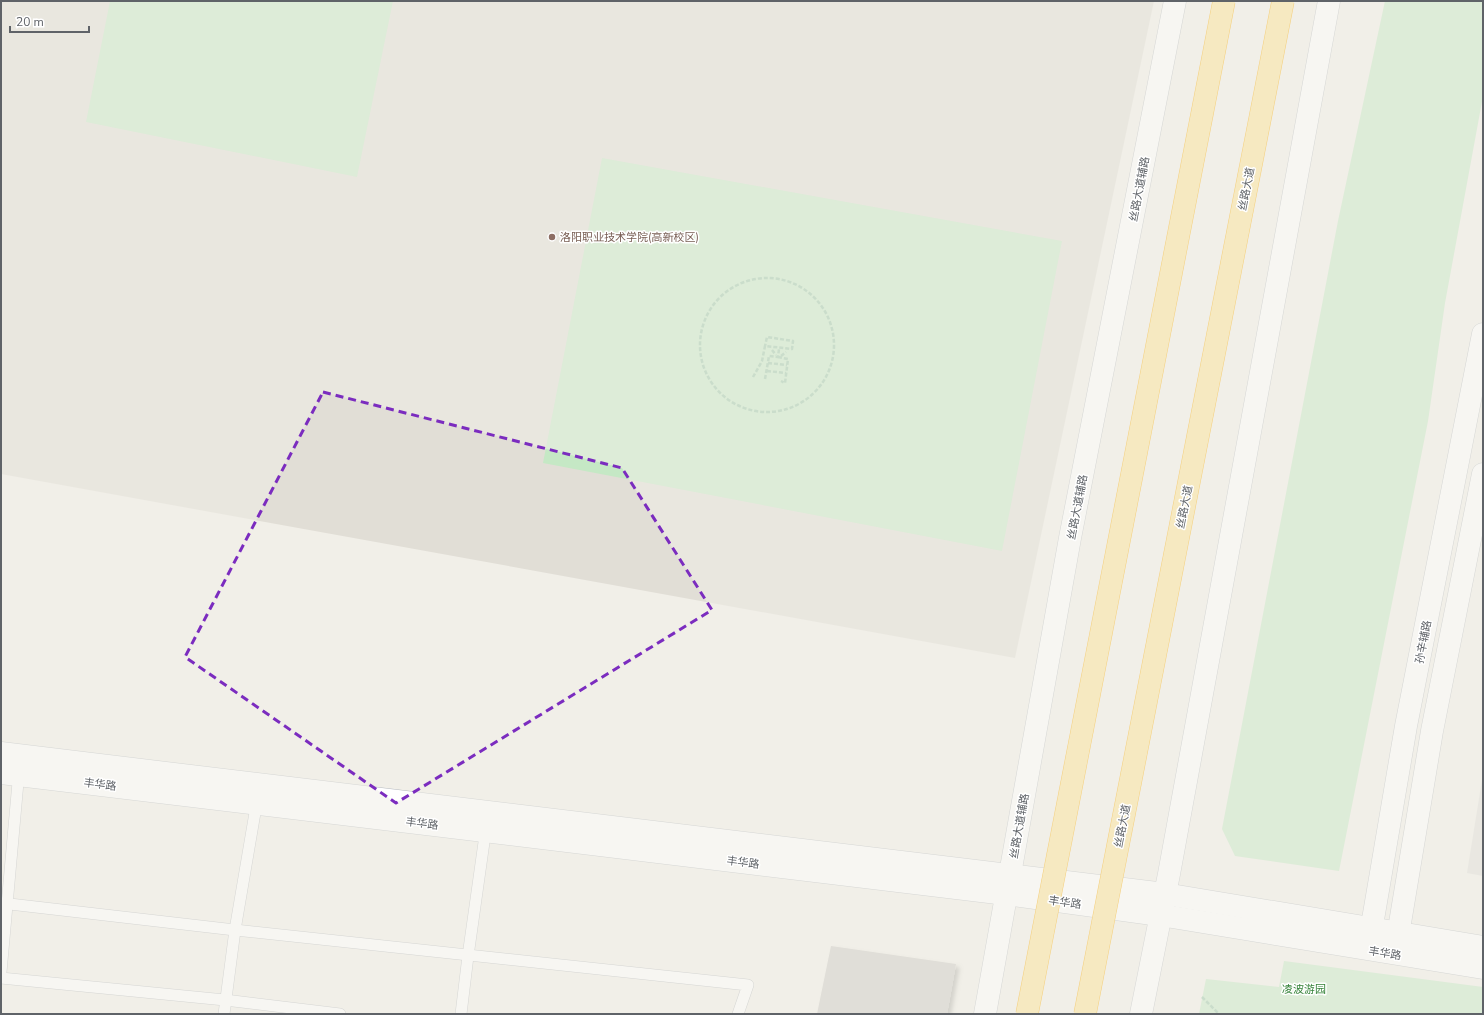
<svg xmlns="http://www.w3.org/2000/svg" width="1484" height="1015" viewBox="0 0 1484 1015" font-family="'Nunito Sans','Noto Sans SC',sans-serif">
	<defs>
		<filter id="shadow"><feDropShadow dx="3.5" dy="3.5" stdDeviation="2" flood-color="#0004"/></filter>
	</defs>
	<rect width="100%" height="100%" fill="#f1efe8"/>
	<!-- industrial -->
	<path fill="#e0deda" d="M1483,774V876L1467,873Z"/>
	<!-- education -->
	<path fill="#e1ded6" d="M1,1H1154L1015,658L1,474Z"/>
	<!-- green -->
	<g fill="#c5e8c5">
		<path d="M110,1H393L357,177L86,122Z"/>
		<path d="M1385,1H1483V96L1445,303L1428,421L1339,871L1235,856L1222,829L1338,221Z"/>
		<path d="M602,158L1062,241L1002,551L543,463Z"/>
		<path d="M1284,961L1483,987V1014H1199L1206,979L1279,987Z"/>
	</g>
	<!-- building -->
	<path fill="#cccac5" filter="url(#shadow)" d="M831,946L956,964L947,1014H817Z"/>
	<g fill="none" stroke-linecap="round" stroke-linejoin="round">
		<!-- lane casing -->
		<g stroke="#b5b8bc" stroke-width="12">
			<g id="lane">
				<path d="M1,903L235,930L748,985L738,1014"/>
				<path d="M1,972L19,771"/>
				<path d="M1,978L225,1000L340,1014"/>
				<path d="M224,1014L235,930L257,801"/>
				<path d="M461,1014L468,956L486,828"/>
			</g>
		</g>
		<!-- secondary casing -->
		<g stroke="#b6babf" stroke-width="23">
			<g id="secondary">
				<path d="M1,753L1165,894L1483,947"/>
				<path d="M1,773L1006,894L1160,915L1483,968"/>
				<path d="M1369,943L1406,726L1483,334"/>
				<path d="M1396,947L1432,731L1483,474"/>
				<path d="M985,1014L1070,538L1175,1"/>
				<path d="M1141,1014L1169,874L1329,1"/>
			</g>
		</g>
		<!-- path -->
		<g stroke="#9cc7a9" stroke-width="2.5" stroke-dasharray="4 2" stroke-linecap="butt">
			<circle cx="767" cy="345" r="67"/>
			<path d="M772,350L776,355"/>
			<path d="M781,356L786,352"/>
			<path d="M778,357L788,359L785,383L781,381"/>
			<path d="M768,363L787,365"/>
			<path d="M767,371L786,373"/>
			<path d="M753,377L762,361L765,346L792,349L793,341L767,337L765,346"/>
			<path d="M765,379L769,356L778,357L779,349"/>
			<path d="M1202,997L1219,1014"/>
		</g>
		<!-- lane -->
		<use href="#lane" stroke="#fff" stroke-width="11"/>
		<!-- secondary -->
		<use href="#secondary" stroke="#fff" stroke-width="22"/>
		<!-- highway-bridge casing -->
		<g stroke="#f9ab00" stroke-width="23" stroke-linecap="butt">
			<g id="highway-bridge">
				<path d="M1027,1014L1224,1"/>
				<path d="M1085,1014L1283,1"/>
			</g>
		</g>
		<!-- highway-bridge -->
		<use href="#highway-bridge" stroke="#fde293" stroke-width="22"/>
	</g>
	<!-- marked area -->
	<path d="M0 0H1484V1015H0ZM323,392L622,468L712,610L396,803L185,657Z" fill="#f1efe8" fill-opacity=".55" fill-rule="evenodd"/>
	<path fill="none" stroke="#7b2cbf" stroke-width="3" stroke-dasharray="8 5" stroke-linejoin="round" d="M323,392L622,468L712,610L396,803L185,657Z"/>
	<!-- markers -->
	<circle fill="#8d6e63" stroke="#fff" stroke-width="1.5" cx="552" cy="237" r="4"/>
	<g text-anchor="middle" stroke-width="3" stroke-linejoin="round" paint-order="stroke">
		<!-- street labels -->
		<g font-size="11" fill="#5f6368" stroke="#fff">
			<text transform="translate(1139 189) rotate(-79)" y="4">丝路大道辅路</text>
			<text transform="translate(1246 189) rotate(-79)" y="4">丝路大道</text>
			<text transform="translate(1077 507) rotate(-79)" y="4">丝路大道辅路</text>
			<text transform="translate(1184 507) rotate(-79)" y="4">丝路大道</text>
			<text transform="translate(1423 642) rotate(-79)" y="4">孙辛辅路</text>
			<text transform="translate(100 784) rotate(7)" y="4">丰华路</text>
			<text transform="translate(422 823) rotate(7)" y="4">丰华路</text>
			<text transform="translate(1019 826) rotate(-80)" y="4">丝路大道辅路</text>
			<text transform="translate(1122 826) rotate(-79)" y="4">丝路大道</text>
			<text transform="translate(743 862) rotate(7)" y="4">丰华路</text>
			<text transform="translate(1065 902) rotate(8)" y="4">丰华路</text>
			<text transform="translate(1385 953) rotate(9)" y="4">丰华路</text>
		</g>
		<!-- education labels -->
		<g font-size="11" fill="#785e54" stroke="#fff" text-anchor="start">
			<text x="560" y="241">洛阳职业技术学院(高新校区)</text>
		</g>
		<!-- park labels -->
		<g font-size="11" fill="#348238" stroke="#fff">
			<text x="1304" y="993">凌波游园</text>
		</g>
	</g>
	<!-- border -->
	<rect width="1484" height="1015" fill="none" stroke="#5f6368" stroke-width="4"/>
	<!-- scale -->
	<path d="M10 26v6h79v-6" fill="none" stroke="#5f6368" stroke-width="2"/>
	<text x="16" y="26" font-size="12" fill="#5f6368" stroke="#ffffff" stroke-width="3" paint-order="stroke">20 m</text>
</svg>
